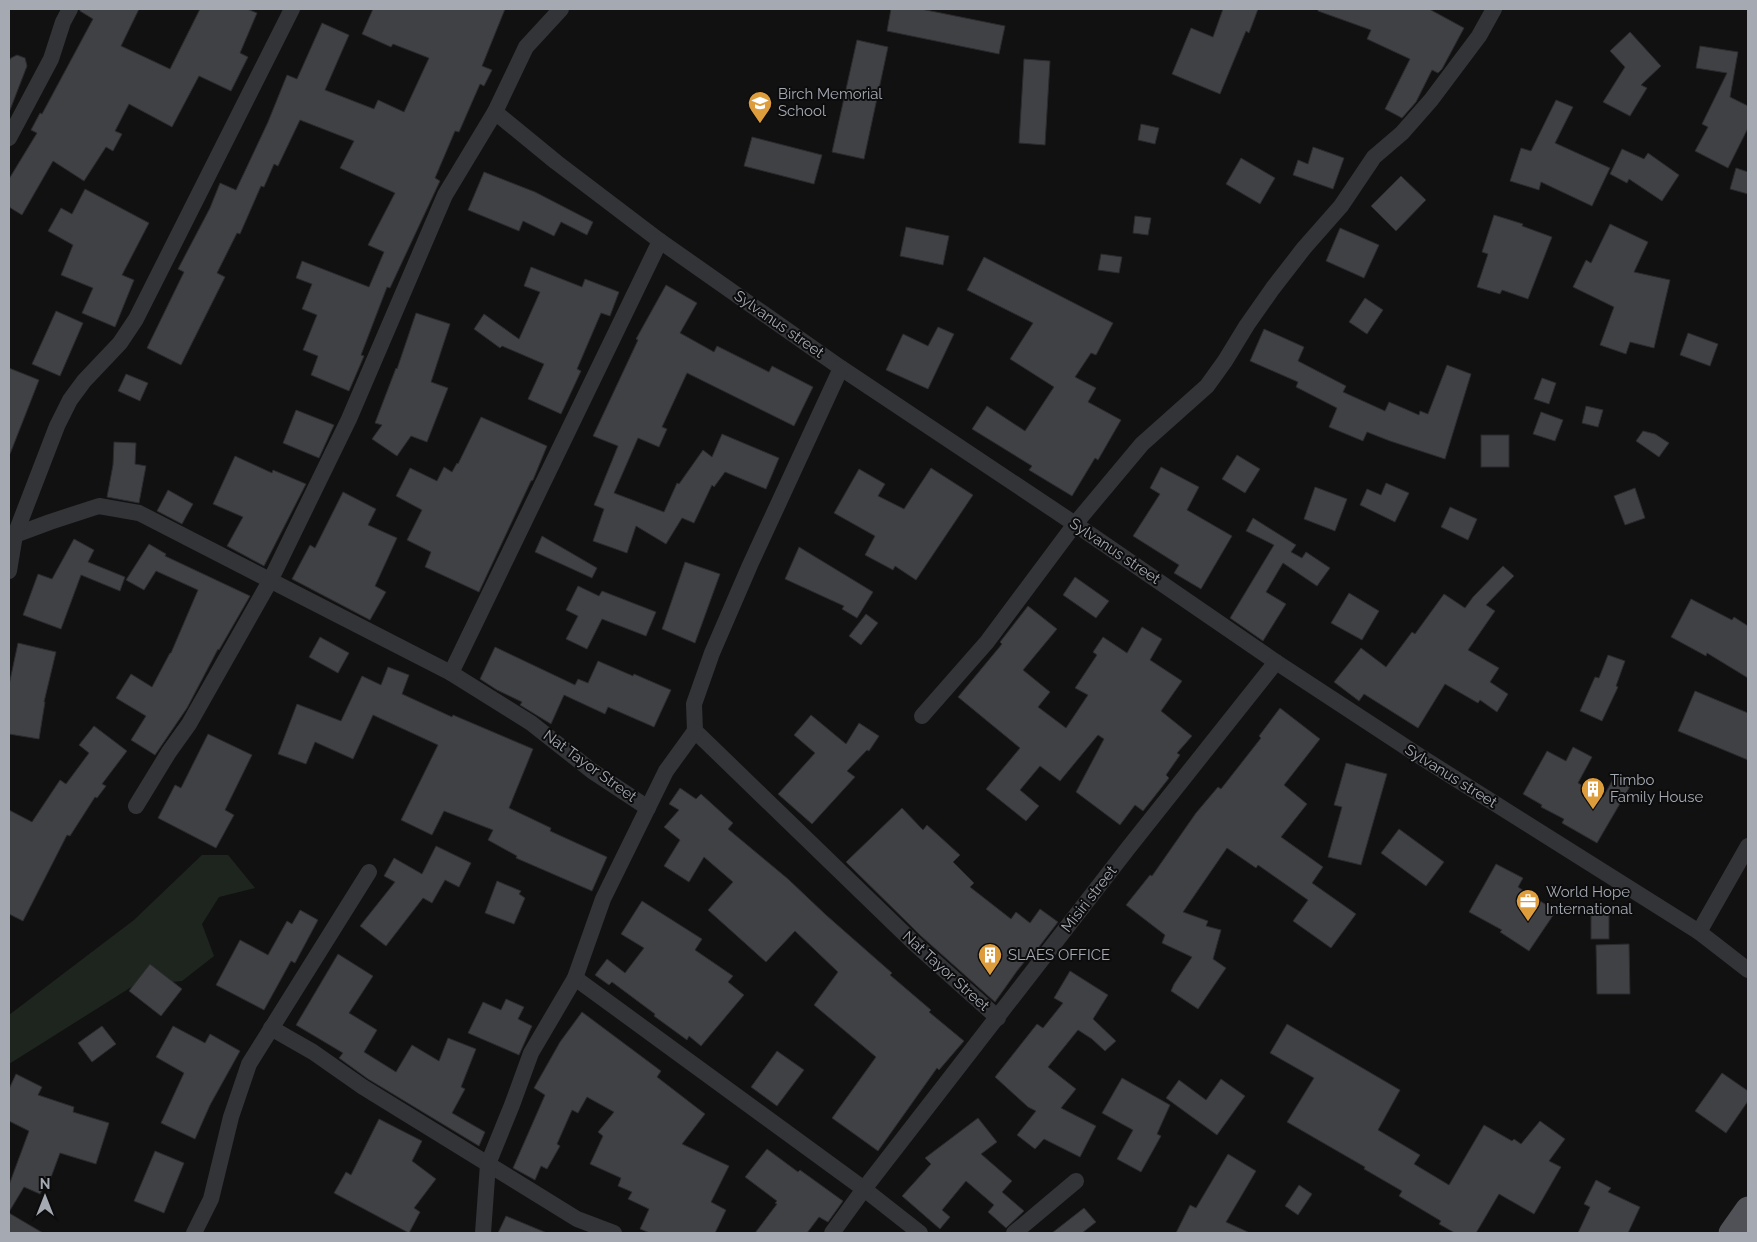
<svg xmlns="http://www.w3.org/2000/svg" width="1757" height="1242" viewBox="0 0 1757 1242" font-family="Raleway,sans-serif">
	<rect width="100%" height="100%" fill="#111112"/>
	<!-- green -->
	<path fill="#1e251e" d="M202,855H228L255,888L219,897L202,924L214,956L182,981L133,986L9,1064V1015L134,920Z"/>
	<!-- building -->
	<g fill="#404145" stroke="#2b2b2e">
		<path d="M80,9H139L121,46L170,69L200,9H247L257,13L240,53L248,57L231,91L199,76L172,127L129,104L115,131L122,134L113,151L106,147L84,181L53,161L22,215L9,207V179L37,133L31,130L40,113L42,114L93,19L80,11Z"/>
		<path d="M373,9H505L482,66L492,70L484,86L480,84L459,132L455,131L435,178L440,181L390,288L387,287L361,355L364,356L349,391L311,375L318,356L303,350L317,315L302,309L312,284L296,278L302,261L369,287L384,252L368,245L395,193L340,168L354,141L300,120L278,166L274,164L264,187L261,186L240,234L237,233L217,273L225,277L181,365L147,348L184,272L178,269L210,208L220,183L236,190L268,122L287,75L297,79L322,23L349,35L325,90L374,109L378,100L404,112L429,58L393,44L391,47L362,34Z"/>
		<path d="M891,9H921L1005,26L999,54L887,31Z"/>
		<path d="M1223,9H1258L1249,33L1246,31L1220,94L1172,74L1191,28L1213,37Z"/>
		<path d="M1318,9H1429L1464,28L1442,69L1438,73L1432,70L1416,102L1402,118L1385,109L1410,59L1367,39L1371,30L1318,11Z"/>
		<path d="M1630,32L1661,66L1641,85L1647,88L1630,116L1603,102L1625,67L1610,51Z"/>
		<path d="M857,40L888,47L864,159L832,152Z"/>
		<path d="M1700,46L1738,52L1730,97L1748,106V128L1728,168L1695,151L1708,127L1702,124L1727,73L1696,68Z"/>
		<path d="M17,55L25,58L27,66L10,110H9V61L11,58Z"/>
		<path d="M1024,59L1050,61L1045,145L1019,143Z"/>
		<path d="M1556,100L1573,107L1555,143L1610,168L1592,206L1541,182L1539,190L1510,181L1521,148L1531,151Z"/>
		<path d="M1141,124L1159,128L1155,144L1138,140Z"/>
		<path d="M752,137L822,155L814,184L744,166Z"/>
		<path d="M1313,147L1344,158L1333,189L1293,175L1298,160L1308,164Z"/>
		<path d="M1622,149L1644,159L1648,153L1679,175L1662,201L1629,179L1627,183L1610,174Z"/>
		<path d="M1241,158L1275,178L1260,204L1226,184Z"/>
		<path d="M1736,168L1748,172V194L1730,189Z"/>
		<path d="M484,172L535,192L593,222L587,235L561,222L554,236L523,221L519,231L468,210Z"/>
		<path d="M1401,176L1426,200L1396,231L1371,206Z"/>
		<path d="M85,189L149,223L122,275L134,280L115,327L82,313L93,288L61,275L73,245L48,231L61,208L72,214Z"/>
		<path d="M1494,215L1523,224L1522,226L1552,237L1528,299L1502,290L1500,294L1477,287L1488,254L1482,252Z"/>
		<path d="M1135,216L1151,218L1148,235L1133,233Z"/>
		<path d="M1610,224L1648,242L1634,272L1670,280L1654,348L1630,342L1626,354L1600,345L1614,307L1573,287L1586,260L1591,263Z"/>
		<path d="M906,227L949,236L943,265L900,256Z"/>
		<path d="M1340,228L1379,245L1364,278L1326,261Z"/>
		<path d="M1101,254L1122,257L1119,273L1098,270Z"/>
		<path d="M984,257L1113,323L1096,355L1091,353L1075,377L1096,388L1088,402L1121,420L1098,460L1095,458L1072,496L1029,470L1032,466L972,429L987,406L1025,431L1054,387L1010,359L1033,323L967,290Z"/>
		<path d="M531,267L582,287L585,279L619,292L610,316L601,313L577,369L581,371L561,414L528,399L544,364L502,346L500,348L474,329L484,314L519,339L540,292L524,286Z"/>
		<path d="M666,285L697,303L680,333L714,352L717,346L769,372L772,366L813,387L794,426L687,373L662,427L667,429L659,447L638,438L614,493L664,512L677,483L679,484L703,450L712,457L722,434L779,458L766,489L725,472L714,487L712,485L694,523L682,518L666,544L636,526L627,553L593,541L604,509L594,505L618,446L593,436L638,340L636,339Z"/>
		<path d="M1365,298L1383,310L1367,334L1349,322Z"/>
		<path d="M56,311L83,323L60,376L32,364Z"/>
		<path d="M416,313L450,324L431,382L448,388L427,442L411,436L397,456L372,439L382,425L375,423L396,368L397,369Z"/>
		<path d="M938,327L954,334L928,389L886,370L903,334L928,346Z"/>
		<path d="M1264,329L1304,347L1298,361L1346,386L1343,392L1385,411L1389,402L1419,415L1420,411L1428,414L1447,365L1471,374L1445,459L1390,441L1367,432L1363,441L1329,427L1337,408L1296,387L1298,382L1250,361Z"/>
		<path d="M1688,333L1718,344L1710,366L1680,355Z"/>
		<path d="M9,368L39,380L10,454H9Z"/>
		<path d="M126,374L148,383L140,401L118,391Z"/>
		<path d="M1542,378L1556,383L1549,404L1534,399Z"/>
		<path d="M1586,406L1603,410L1598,427L1582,423Z"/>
		<path d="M296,410L334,425L319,458L283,443Z"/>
		<path d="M1541,412L1563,420L1555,441L1533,434Z"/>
		<path d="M481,417L547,446L533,480L531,481L479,592L425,567L431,552L407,540L422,510L396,496L410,468L437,481L444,467L452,472L457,463L458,464Z"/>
		<path d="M1643,431L1655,434L1669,443L1659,457L1636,441Z"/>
		<rect x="1481" y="435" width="28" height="32"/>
		<path d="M114,442L136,443L135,464L146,466L139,503L107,497L113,465Z"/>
		<path d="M1237,455L1260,469L1245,493L1222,479Z"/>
		<path d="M235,456L272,473L273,470L306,484L264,566L227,546L243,517L213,504Z"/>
		<path d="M1161,467L1199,487L1187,510L1232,536L1201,589L1174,573L1179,565L1133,536L1160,494L1150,488Z"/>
		<path d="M931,468L973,495L916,580L895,566L893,570L865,555L875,536L834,513L859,469L885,484L878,496L904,509Z"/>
		<path d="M1386,483L1409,493L1395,522L1360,505L1367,489L1381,495Z"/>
		<path d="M1315,487L1347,499L1335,531L1304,519Z"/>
		<path d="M1635,488L1645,518L1625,525L1614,496Z"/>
		<path d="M168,490L193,504L182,524L157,511Z"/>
		<path d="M343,492L376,509L368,525L397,538L375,586L386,592L370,620L292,579L310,545L315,548Z"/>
		<path d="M1450,507L1477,519L1468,540L1441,527Z"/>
		<path d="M1253,518L1296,545L1291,552L1302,558L1306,552L1330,568L1317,586L1283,563L1266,592L1286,604L1263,641L1230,618L1274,545L1246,531Z"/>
		<path d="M542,536L597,568L592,578L535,552Z"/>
		<path d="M74,539L94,550L88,562L125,577L120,591L81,575L61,629L23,615L38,574L52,579Z"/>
		<path d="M149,544L166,554L165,556L250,596L219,650L218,649L187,708L155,755L131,740L146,716L116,698L131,674L152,687L170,653H171L198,590L156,571L144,590L126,580Z"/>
		<path d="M799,547L873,592L857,618L842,609L844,606L785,579Z"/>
		<path d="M685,562L720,574L695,643L662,629Z"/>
		<path d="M1503,566L1514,576L1486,605L1495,611L1468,650L1499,668L1490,682L1508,694L1497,712L1480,700L1478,703L1445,684L1418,728L1364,694L1359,701L1334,682L1361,648L1386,667L1412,632L1415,634L1444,594L1465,608L1473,597Z"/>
		<path d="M1075,577L1109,601L1096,618L1063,595Z"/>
		<path d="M578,586L599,596L602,591L656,612L646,636L602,619L587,649L566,639L578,616L566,610Z"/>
		<path d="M1349,593L1379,611L1362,640L1331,623Z"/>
		<path d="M1691,599L1732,620L1734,617L1748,626V678L1707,653L1706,656L1671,637Z"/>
		<path d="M1028,606L1057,629L1023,670L1050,692L1038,707L1066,728L1088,695L1075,688L1097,655L1093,652L1103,637L1127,653L1142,627L1162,639L1150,660L1182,681L1161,711L1192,736L1177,753L1180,755L1166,775L1169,778L1143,811L1135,805L1120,825L1076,792L1104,739L1098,735L1060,781L1040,766L1020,790L1039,806L1026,821L986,789L1020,748L958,697L1002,644L1000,642Z"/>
		<path d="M866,614L878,623L861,645L849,636Z"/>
		<path d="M320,637L349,653L338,673L309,657Z"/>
		<path d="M18,643L56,652L44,702H45L39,739L9,734V685Z"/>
		<path d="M495,647L575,685L578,679L588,683L598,661L633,676L634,674L671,690L654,727L608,707L605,714L564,695L551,724L520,705L522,702L497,690L480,679Z"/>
		<path d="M1608,655L1625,661L1616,686L1618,687L1602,721L1580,711L1595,677L1599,678Z"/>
		<path d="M388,667L409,675L402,694L452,717L453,715L533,749L509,808L551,828L550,831L607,857L592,891L516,858L517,856L488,840L493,830L444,811L432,835L401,820L438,745L373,715L353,759L315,742L306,764L278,754L297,704L341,721L362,676L381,685Z"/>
		<path d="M1695,691L1748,713V760L1678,731Z"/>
		<path d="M1280,708L1320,739L1284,785L1307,804L1281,837L1323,867L1312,883L1356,914L1331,948L1293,921L1308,900L1258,865L1256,868L1227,848L1183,912L1208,921L1206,926L1221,930L1213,959L1226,968L1198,1009L1171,991L1174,984L1192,957L1162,943L1165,935L1126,905L1150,875L1152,876L1196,813L1218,787L1221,789L1261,738L1259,736Z"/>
		<path d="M811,715L846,744L859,723L879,736L869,751L867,750L847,771L855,777L812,824L778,794L815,753L794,735Z"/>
		<path d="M94,726L127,751L102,784L106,786L97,798L95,797L70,836L67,835L23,921L9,914V810L32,822L60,780L66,784L89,753L79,745Z"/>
		<path d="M208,734L252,755L225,810L234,815L216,848L158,818L175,785L181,788Z"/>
		<path d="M1573,747L1592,757L1578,783L1603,797L1616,774L1632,783L1597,843L1562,823L1564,819L1541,807L1542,805L1523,794L1547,751L1566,761Z"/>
		<path d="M1346,763L1387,774L1361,865L1328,857L1342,807L1334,805Z"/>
		<path d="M680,788L696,799L701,794L733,823L728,829L788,879L826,915L892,973L890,975L931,1010L929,1012L964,1041L939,1070L937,1068L878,1151L832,1118L876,1057L814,1005L838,972L795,931L766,962L708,910L733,882L704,857L689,882L664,866L680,840L664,827L679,810L669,804Z"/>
		<path d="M902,808L923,830L927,825L960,855L953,862L974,883L970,887L1011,919L1016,912L1030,923L1040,909L1058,922L1035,952L1033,951L1017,971L995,1002L921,936L846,862Z"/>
		<path d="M1399,829L1444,862L1426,886L1381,853Z"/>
		<path d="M436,846L471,863L459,887L445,880L432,903L423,898L386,946L360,926L395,882L384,876L394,858L422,874Z"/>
		<path d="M1496,864L1523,878L1518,887L1556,911L1529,951L1500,932L1502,930L1469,912Z"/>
		<path d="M497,881L521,891L519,894L525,898L514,924L485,913Z"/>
		<path d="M642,901L702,939L695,950L733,976L728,982L744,995L701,1046L689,1036L687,1040L654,1016L655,1014L612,982L609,985L595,975L607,959L625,973L644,948L621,934Z"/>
		<path d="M300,910L318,920L295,963L291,961L264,1010L216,985L240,940L268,955L287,921L292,924Z"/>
		<rect x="1591" y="913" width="18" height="26"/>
		<path d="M1629,944L1630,994H1597L1596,945Z"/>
		<path d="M338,954L373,976L349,1013L377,1030L364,1052L396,1072L412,1045L439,1061L448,1038L476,1049L461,1087L465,1089L452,1113L485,1132L479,1146L368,1079L339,1058L343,1053L296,1025Z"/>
		<path d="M150,964L182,989L161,1016L129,991Z"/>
		<path d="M1070,971L1108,995L1093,1019L1116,1041L1105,1051L1092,1039L1078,1030L1048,1067L1076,1089L1061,1108L1096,1126L1080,1157L1044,1139L1035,1149L1017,1135L1036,1111L1028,1107L995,1077L1037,1024L1043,1028L1063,1003L1054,998Z"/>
		<path d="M506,999L524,1007L518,1019L532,1026L519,1055L468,1033L483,1002L501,1010Z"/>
		<path d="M582,1012L661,1071L657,1077L705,1114L682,1144L729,1166L711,1202L726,1210L715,1233H650L640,1229L649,1209L628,1199L632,1192L618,1186L621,1178L590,1164L603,1136L598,1132L614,1112L587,1097L578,1113L572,1110L557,1144L560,1146L547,1169L541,1166L535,1180L513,1168L545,1095L534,1088L560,1042Z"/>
		<path d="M1287,1024L1400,1090L1378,1130L1420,1155L1414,1164L1449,1185L1484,1125L1512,1141L1514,1139L1521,1144L1540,1121L1565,1139L1549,1161L1561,1167L1534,1214L1499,1194L1476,1233H1455L1439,1224L1441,1221L1399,1196L1402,1191L1364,1169L1365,1167L1287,1122L1314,1078L1270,1053Z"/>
		<path d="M102,1026L116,1044L92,1062L78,1043Z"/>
		<path d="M173,1026L205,1043L210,1034L240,1051L210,1105L195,1139L161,1123L184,1073L156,1057Z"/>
		<path d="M777,1051L804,1070L777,1106L751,1087Z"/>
		<path d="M1722,1073L1748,1091V1101L1726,1133L1695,1111Z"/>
		<path d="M16,1074L42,1087L38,1095L74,1107L73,1112L109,1123L96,1164L60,1153L50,1180L47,1179L40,1194L24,1187L9,1212V1185L29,1131L9,1121V1089Z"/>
		<path d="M1122,1078L1170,1105L1157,1134L1161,1136L1141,1172L1117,1159L1133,1130L1102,1113Z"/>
		<path d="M1221,1079L1245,1096L1217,1135L1166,1098L1179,1080L1206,1100Z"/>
		<path d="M978,1118L997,1142L981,1154L1012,1181L1002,1192L1024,1211L1006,1228L988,1212L994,1205L966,1181L942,1210L950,1217L940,1229L902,1196L931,1164L925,1158Z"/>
		<path d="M379,1119L422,1141L412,1161L436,1179L414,1208L420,1212L409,1233L334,1193L346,1172L351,1175Z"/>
		<path d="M767,1149L798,1172L800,1170L843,1201L828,1222L819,1217L807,1233H755L777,1204L775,1203L777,1201L745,1177Z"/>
		<path d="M155,1151L184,1163L164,1213L134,1201Z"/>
		<path d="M1228,1154L1256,1171L1226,1222L1250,1233H1176L1190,1205L1196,1208Z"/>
		<path d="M1596,1180L1611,1188L1608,1192L1640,1207L1628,1233H1578L1590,1207L1584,1204Z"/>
		<path d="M1299,1185L1312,1194L1298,1215L1285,1206Z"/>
		<path d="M1084,1208L1096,1222L1082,1233H1052Z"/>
		<path d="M9,1213L43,1233H9Z"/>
		<path d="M506,1216L547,1233H498Z"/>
	</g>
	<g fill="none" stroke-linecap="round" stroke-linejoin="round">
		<!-- street -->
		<g stroke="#333437" stroke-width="16">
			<path d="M495,112L556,162L660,241L841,368L1075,524L1276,662L1421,757L1699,932L1748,970"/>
			<path d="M9,138L51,59L63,22L70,9"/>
			<path d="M15,535L50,522L99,506L139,513L451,673L531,723L592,771L648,808"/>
			<path d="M9,571L15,535L57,426L70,400L84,381L120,343L136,319L292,9"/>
			<path d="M451,673L660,241"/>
			<path d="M922,716L987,642L1075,524L1142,444L1207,386L1225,361L1247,325L1273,288L1304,248L1341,206L1374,157L1402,133L1431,100L1479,36L1494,9"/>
			<path d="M695,731L914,943L998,1018"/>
			<path d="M695,731L694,704L712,653L750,565L841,368"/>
			<path d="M136,806L169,752L189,724L270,581L349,419L445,195L495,112L526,47L561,9"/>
			<path d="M1699,932L1748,846"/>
			<path d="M575,978L864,1189L920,1233"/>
			<path d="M271,1028L313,1052L363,1087L577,1219L614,1233"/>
			<path d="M194,1233L211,1199L231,1117L249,1064L369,872"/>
			<path d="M483,1233L488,1164L512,1105L531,1053L575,978L603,899L666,771L695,731"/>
			<path d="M832,1233L864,1189L1129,847L1276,662"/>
			<path d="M1014,1233L1076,1181"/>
		</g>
		<!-- primary -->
		<path stroke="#4f5156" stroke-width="25" d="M1731,1233L1748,1209"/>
	</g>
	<!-- icons -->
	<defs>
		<g id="school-pin" transform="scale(1.25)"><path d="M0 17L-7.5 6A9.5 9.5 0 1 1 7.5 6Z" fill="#de9d3d" stroke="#0c0c0d"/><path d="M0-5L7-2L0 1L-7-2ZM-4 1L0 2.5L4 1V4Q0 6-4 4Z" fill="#fff"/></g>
		<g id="building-pin" transform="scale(1.25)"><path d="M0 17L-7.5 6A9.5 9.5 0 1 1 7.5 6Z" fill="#de9d3d" stroke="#0c0c0d"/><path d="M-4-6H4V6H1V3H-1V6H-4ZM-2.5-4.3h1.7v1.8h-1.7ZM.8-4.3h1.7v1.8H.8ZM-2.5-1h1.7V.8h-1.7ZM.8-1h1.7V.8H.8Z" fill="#fff"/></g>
		<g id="office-pin" transform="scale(1.25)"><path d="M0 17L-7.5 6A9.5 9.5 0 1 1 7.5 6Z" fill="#de9d3d" stroke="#0c0c0d"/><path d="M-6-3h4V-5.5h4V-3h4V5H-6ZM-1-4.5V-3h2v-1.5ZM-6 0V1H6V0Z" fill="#fff"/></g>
	</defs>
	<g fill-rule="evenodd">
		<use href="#school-pin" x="760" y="103"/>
		<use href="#building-pin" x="1593" y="789"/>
		<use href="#office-pin" x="1528" y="901"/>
		<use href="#building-pin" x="990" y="955"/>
	</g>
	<g text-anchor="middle" stroke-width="4" stroke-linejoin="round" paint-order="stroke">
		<!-- poi labels -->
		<g font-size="15" fill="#a4a9b2" stroke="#0c0c0d" text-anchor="start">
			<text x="778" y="99">Birch Memorial<tspan x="778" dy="17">School</tspan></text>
			<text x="1610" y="785">Timbo<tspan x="1610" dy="17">Family House</tspan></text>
			<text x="1546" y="897">World Hope<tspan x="1546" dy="17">International</tspan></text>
			<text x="1008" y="960">SLAES OFFICE</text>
		</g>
		<!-- street labels -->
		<g font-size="15" fill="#a4a9b2" stroke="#0c0c0d">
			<text transform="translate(779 324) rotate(35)" y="5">Sylvanus street</text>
			<text transform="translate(1115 551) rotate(34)" y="5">Sylvanus street</text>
			<text transform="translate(590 766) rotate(36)" y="5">Nat Tayor Street</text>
			<text transform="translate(1451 776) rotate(32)" y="5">Sylvanus street</text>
			<text transform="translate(1089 899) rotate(-52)" y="5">Misiri street</text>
			<text transform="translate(946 971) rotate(42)" y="5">Nat Tayor Street</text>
		</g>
	</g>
	<!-- border -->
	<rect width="1757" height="1242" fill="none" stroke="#a4a9b2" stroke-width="20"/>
	<!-- north arrow -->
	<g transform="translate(45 1197)" stroke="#0c0c0d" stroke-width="4" paint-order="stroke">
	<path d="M0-4L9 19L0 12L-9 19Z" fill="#a4a9b2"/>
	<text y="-8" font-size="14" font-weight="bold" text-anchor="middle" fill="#a4a9b2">N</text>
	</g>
</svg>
